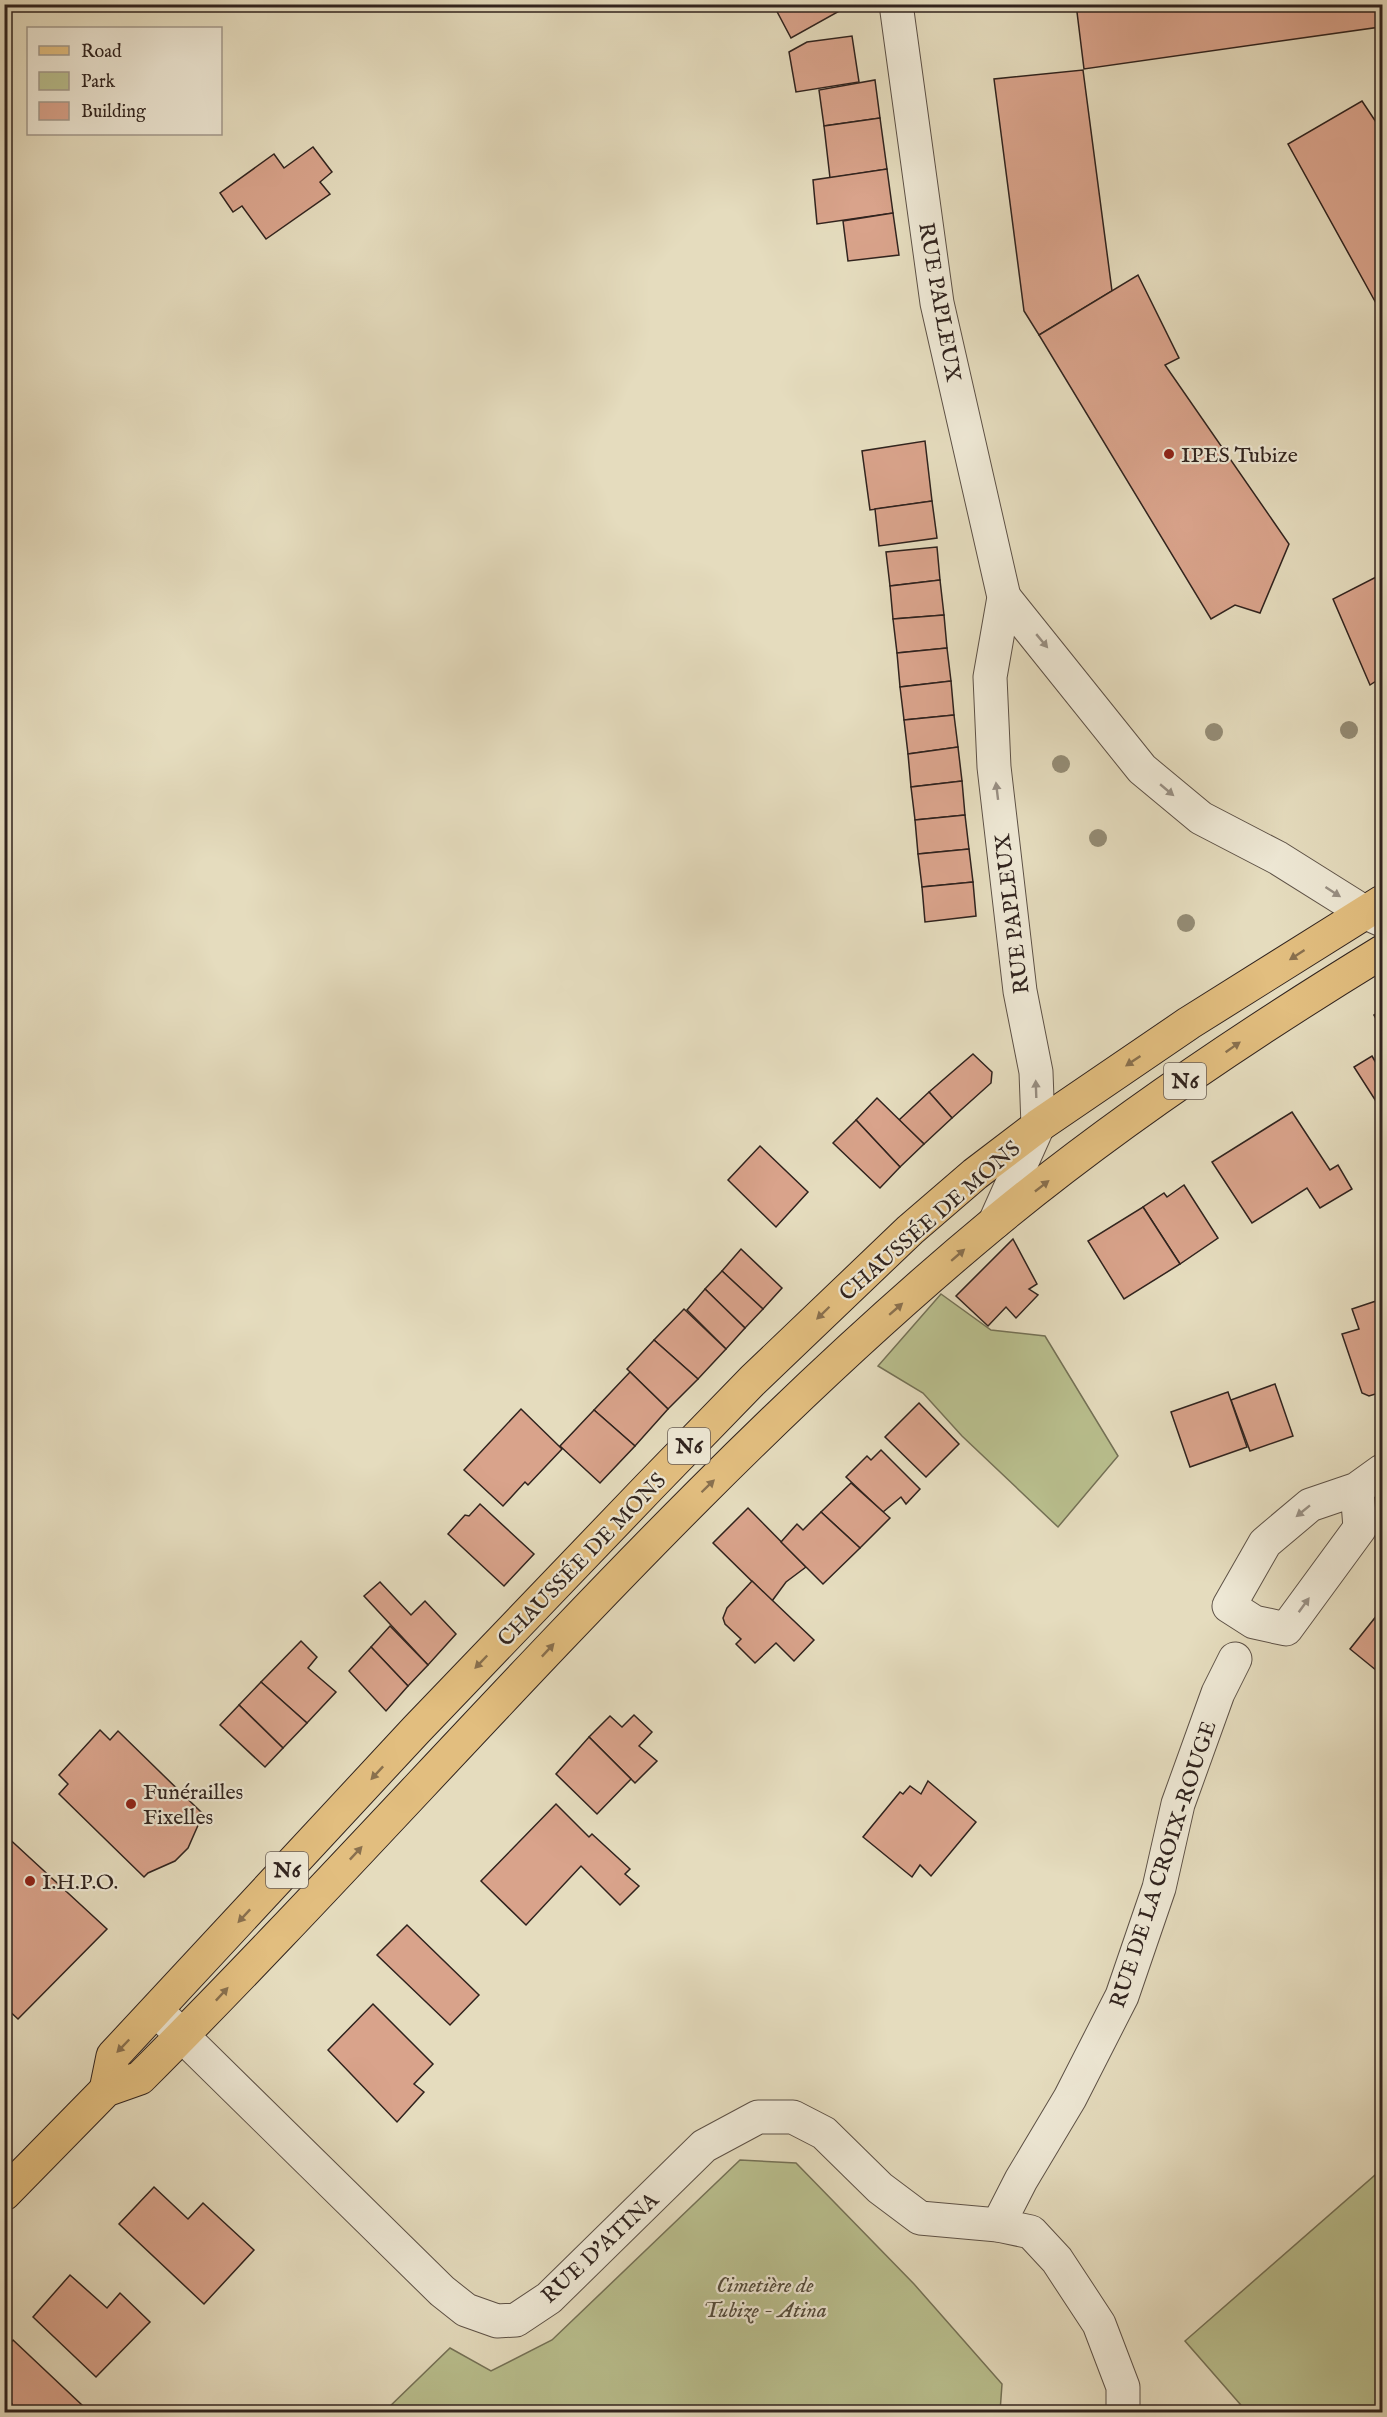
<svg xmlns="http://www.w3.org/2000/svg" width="1387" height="2417" viewBox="0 0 1387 2417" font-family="'IM FELL English',serif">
	<rect width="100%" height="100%" fill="#e5dcbe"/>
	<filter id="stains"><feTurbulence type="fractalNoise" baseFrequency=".00333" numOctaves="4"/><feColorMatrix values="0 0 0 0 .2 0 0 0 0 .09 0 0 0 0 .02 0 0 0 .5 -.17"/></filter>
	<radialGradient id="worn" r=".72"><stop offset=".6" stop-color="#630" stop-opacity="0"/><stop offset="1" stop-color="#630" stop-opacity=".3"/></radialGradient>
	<!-- green -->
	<g fill="#b9bf8e" stroke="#747156" stroke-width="1.5">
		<path d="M941,1294L991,1330L1045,1336L1118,1456L1058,1527L962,1436L923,1393L878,1366Z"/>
		<path d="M740,2160L796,2163L914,2284L1002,2384L1000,2412H384L450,2348L491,2371L552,2340Z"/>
		<path d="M1382,2169V2412H1247L1185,2341Z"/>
	</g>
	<!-- building -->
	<g fill="#d9a38b" stroke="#30231e" stroke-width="1.5">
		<path d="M773,4H840L843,9L791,38Z"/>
		<path d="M1076,4H1377L1380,27L1084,69Z"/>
		<path d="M852,36L859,82L796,92L789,52L807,42Z"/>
		<path d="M1083,70L1112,291L1039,335L1024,311L994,79Z"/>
		<path d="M875,80L880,118L824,126L819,90Z"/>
		<path d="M1362,101L1382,131V314L1288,144Z"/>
		<path d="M880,118L887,169L830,178L824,126Z"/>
		<path d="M313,147L332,172L320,182L330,194L266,239L242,206L233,212L220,193L274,154L284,168Z"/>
		<path d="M887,169L893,213L817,224L813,180Z"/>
		<path d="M893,213L899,255L848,261L843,221Z"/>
		<path d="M1138,275L1179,358L1165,365L1289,544L1260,613L1235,605L1211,619L1039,335Z"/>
		<path d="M925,441L932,501L870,510L862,451Z"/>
		<path d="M932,501L937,538L879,546L875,509Z"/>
		<path d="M937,547L940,580L890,586L886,552Z"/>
		<path d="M1382,574V677L1370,685L1333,599Z"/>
		<path d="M940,580L944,615L893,619L890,586Z"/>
		<path d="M944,615L947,648L897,653L893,619Z"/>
		<path d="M947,648L951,681L900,687L897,653Z"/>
		<path d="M951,681L954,715L904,720L900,687Z"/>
		<path d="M954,715L958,747L908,754L904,720Z"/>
		<path d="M958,747L962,781L911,787L908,754Z"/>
		<path d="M962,781L965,815L915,820L911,787Z"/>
		<path d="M965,815L969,849L918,854L915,820Z"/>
		<path d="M969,849L973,882L922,887L918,854Z"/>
		<path d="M973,882L976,916L925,922L922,887Z"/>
		<path d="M1382,1010V1030L1374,1015Z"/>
		<path d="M973,1054L992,1072L991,1083L952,1118L929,1092Z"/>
		<path d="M1372,1056L1382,1073L1381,1109L1354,1067Z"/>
		<path d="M929,1092L952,1118L924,1144L899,1120Z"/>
		<path d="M877,1098L924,1144L900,1167L856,1120Z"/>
		<path d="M1292,1112L1330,1170L1338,1165L1352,1189L1320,1208L1307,1188L1252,1223L1212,1162Z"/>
		<path d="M856,1120L900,1167L880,1188L833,1143Z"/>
		<path d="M760,1146L808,1192L776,1227L728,1180Z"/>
		<path d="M1184,1185L1218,1238L1180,1264L1143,1207L1164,1193L1167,1197Z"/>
		<path d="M1143,1207L1180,1264L1124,1299L1088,1241Z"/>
		<path d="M1013,1239L1037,1284L1029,1289L1038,1295L1016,1318L1006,1307L988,1326L956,1296Z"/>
		<path d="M741,1249L782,1288L763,1309L722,1271Z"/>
		<path d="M722,1271L763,1309L745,1328L705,1289Z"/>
		<path d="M705,1289L745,1328L726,1349L687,1310Z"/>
		<path d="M1379,1300L1382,1310V1392L1369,1396L1362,1393L1342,1334L1359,1329L1352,1309Z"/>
		<path d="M684,1309L726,1349L698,1379L654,1340Z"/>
		<path d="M654,1340L698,1379L668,1409L627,1369Z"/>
		<path d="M630,1372L668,1409L635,1446L594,1410Z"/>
		<path d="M1275,1384L1293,1436L1250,1451L1231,1400Z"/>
		<path d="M1228,1392L1247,1447L1190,1467L1171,1412Z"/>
		<path d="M919,1403L959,1444L926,1477L885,1437Z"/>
		<path d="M521,1409L562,1449L528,1485L525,1482L503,1506L464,1470Z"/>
		<path d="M594,1410L635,1446L600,1483L560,1446Z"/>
		<path d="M881,1450L920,1489L906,1504L901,1497L883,1512L846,1477L867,1456L871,1460Z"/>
		<path d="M851,1483L890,1518L860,1548L821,1512Z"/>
		<path d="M480,1504L534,1554L504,1586L448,1534L465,1515L469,1516Z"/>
		<path d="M748,1508L806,1567L786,1582L772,1601L713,1543Z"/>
		<path d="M821,1512L860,1548L823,1584L781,1542L797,1524L803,1530Z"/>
		<path d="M752,1581L814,1640L794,1661L776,1643L755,1663L736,1644L741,1639L725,1624L723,1618L727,1608Z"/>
		<path d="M380,1582L411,1615L425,1601L456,1634L428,1665L364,1596Z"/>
		<path d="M1382,1609V1675L1350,1649Z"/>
		<path d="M390,1626L428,1665L408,1686L371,1647Z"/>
		<path d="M301,1641L317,1657L308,1668L336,1692L307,1723L261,1682Z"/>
		<path d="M371,1647L408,1686L386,1711L349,1671Z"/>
		<path d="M261,1682L307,1723L283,1748L239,1705Z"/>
		<path d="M239,1705L283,1748L265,1767L220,1725Z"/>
		<path d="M634,1715L652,1732L639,1746L657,1761L635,1783L589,1737L610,1716L622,1727Z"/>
		<path d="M100,1730L110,1740L118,1731L203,1814L188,1848L175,1861L148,1873L144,1877L59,1794L68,1784L59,1775Z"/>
		<path d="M589,1737L631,1779L597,1814L556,1774Z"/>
		<path d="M928,1781L976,1822L931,1876L920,1865L912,1877L863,1837L900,1792L903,1794L910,1786L921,1794Z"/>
		<path d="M556,1804L589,1837L592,1834L630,1869L625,1874L639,1886L620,1905L581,1866L526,1925L481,1881Z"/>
		<path d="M4,1834L107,1929L18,2019L4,2006Z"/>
		<path d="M407,1925L479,1995L450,2025L377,1955Z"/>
		<path d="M373,2004L433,2064L414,2084L424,2092L397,2122L328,2050Z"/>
		<path d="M154,2187L188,2219L203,2203L254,2250L204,2304L119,2224Z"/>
		<path d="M70,2275L107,2308L120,2293L150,2322L96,2377L33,2317Z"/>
		<path d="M13,2340L83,2406L76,2412H4L12,2404L4,2397V2350Z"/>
	</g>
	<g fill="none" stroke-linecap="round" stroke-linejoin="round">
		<!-- minor casing -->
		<g stroke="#5d5146" stroke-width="35">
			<g id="minor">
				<path d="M896,4L937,303L1004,597L990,677L994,767L1020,991L1036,1072L1038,1126L995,1222"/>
				<path d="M1004,597L1142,769L1201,818L1278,858L1364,912L1382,920"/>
				<path d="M1357,1489L1360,1528L1286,1629L1254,1622L1229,1606L1265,1543L1310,1505L1357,1489L1382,1471"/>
				<path d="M157,2011L442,2291L466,2310L497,2321L516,2320L549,2298L704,2146L758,2117H793L824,2133L880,2188L920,2218L998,2225L1031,2232L1057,2260L1099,2324L1123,2387V2412"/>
				<path d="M998,2225L1021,2180L1070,2098L1122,1996L1159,1888L1178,1804L1218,1693L1235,1659"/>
			</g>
		</g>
		<!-- primary casing -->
		<g stroke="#30231e" stroke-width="35">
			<g id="primary">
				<path d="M106,2090L113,2056L416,1730L649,1487L753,1380L910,1230L975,1174L1038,1126L1189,1023L1382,902"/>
				<path d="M4,2194L106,2090L140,2078C425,1793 683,1481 994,1223C1116,1122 1248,1034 1382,952"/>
			</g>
		</g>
		<!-- minor -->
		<use href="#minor" stroke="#eee8d5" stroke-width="33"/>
		<!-- primary -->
		<use href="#primary" stroke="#e2be7f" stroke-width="33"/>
	</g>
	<!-- trees -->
	<g fill="#948c75">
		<circle cx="1349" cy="730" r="9"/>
		<circle cx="1214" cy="732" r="9"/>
		<circle cx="1061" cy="764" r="9"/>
		<circle cx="1098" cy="838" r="9"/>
		<circle cx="1186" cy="923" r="9"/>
	</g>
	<!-- one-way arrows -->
	<defs><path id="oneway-solid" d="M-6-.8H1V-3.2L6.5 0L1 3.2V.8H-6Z" transform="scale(1.5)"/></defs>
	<g fill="#988f83">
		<use href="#oneway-solid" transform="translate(1042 641) rotate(50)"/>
		<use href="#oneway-solid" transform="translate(1167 790) rotate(40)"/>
		<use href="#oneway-solid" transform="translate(997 791) rotate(-97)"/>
		<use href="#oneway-solid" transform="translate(1333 892) rotate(33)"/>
		<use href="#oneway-solid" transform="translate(1036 1089) rotate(-92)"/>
		<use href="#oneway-solid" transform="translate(1303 1511) rotate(141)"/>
		<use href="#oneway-solid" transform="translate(1304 1605) rotate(-54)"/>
	</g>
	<g fill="#89704e">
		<use href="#oneway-solid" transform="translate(1297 955) rotate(147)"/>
		<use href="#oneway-solid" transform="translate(1233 1047) rotate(-35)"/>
		<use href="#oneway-solid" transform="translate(1133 1061) rotate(146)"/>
		<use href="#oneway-solid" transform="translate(1042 1186) rotate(-38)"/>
		<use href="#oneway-solid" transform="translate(958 1255) rotate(-41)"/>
		<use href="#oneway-solid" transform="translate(896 1309) rotate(-41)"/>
		<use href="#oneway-solid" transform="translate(823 1313) rotate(136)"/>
		<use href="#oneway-solid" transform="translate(708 1486) rotate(-44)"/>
		<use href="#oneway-solid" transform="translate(548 1650) rotate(-47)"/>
		<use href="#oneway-solid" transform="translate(481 1662) rotate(134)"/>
		<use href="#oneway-solid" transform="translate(377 1773) rotate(133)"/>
		<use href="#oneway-solid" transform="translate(356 1853) rotate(-47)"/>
		<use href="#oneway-solid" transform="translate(244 1916) rotate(133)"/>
		<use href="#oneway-solid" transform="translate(222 1994) rotate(-47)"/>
		<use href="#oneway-solid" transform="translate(123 2046) rotate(134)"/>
	</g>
	<!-- markers -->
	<g fill="#8f2418" stroke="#eee8d5" stroke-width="2">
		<circle cx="1169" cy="454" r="6"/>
		<circle cx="131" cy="1804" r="6"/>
		<circle cx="30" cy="1881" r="6"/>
	</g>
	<g text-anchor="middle" stroke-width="4.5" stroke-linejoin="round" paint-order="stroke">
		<!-- shield labels -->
		<g fill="#eee8d5" stroke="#695e55" stroke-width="1.5">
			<rect x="1164" y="1063" width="42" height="36" rx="4.5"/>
			<rect x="668" y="1428" width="42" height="36" rx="4.5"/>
			<rect x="266" y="1852" width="42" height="36" rx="4.5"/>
		</g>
		<g font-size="21" font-weight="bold" fill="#30231e">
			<text x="1185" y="1088">N6</text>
			<text x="689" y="1453">N6</text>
			<text x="287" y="1877">N6</text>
		</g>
		<!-- street labels -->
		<g font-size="22" fill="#30231e" stroke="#eee8d5">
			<text transform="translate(941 302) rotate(80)" y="8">RUE PAPLEUX</text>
			<text transform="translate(1011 914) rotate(-97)" y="8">RUE PAPLEUX</text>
			<text transform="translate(929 1220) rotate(-41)" y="8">CHAUSSÉE DE MONS</text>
			<text transform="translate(581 1559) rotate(-46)" y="8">CHAUSSÉE DE MONS</text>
			<text transform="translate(1162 1864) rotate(-72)" y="8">RUE DE LA CROIX-ROUGE</text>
			<text transform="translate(599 2247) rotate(-43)" y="8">RUE D'ATINA</text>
		</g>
		<!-- poi labels -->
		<g font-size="22" fill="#30231e" stroke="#eee8d5" text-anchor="start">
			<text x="1181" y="462">IPES Tubize</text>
			<text x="143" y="1799">Funérailles<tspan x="143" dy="25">Fixelles</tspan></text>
			<text x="42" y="1889">I.H.P.O.</text>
		</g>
		<!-- park labels -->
		<g font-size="22" font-style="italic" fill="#524a3a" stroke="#eee8d5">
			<text x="765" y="2292">Cimetière de<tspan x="765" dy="25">Tubize - Atina</tspan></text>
		</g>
	</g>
	<!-- margin -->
	<rect width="1387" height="2417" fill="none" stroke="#e5dcbe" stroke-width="24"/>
	<rect x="6" y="6" width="1375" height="2405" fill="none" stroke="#30231e" stroke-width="3"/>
	<rect x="12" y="12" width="1363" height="2393" fill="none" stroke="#30231e" stroke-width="1.5"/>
	<!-- legend -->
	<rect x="27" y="27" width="195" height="108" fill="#eee8d5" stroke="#a2998c" stroke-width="1.5"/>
	<rect x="39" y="46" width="30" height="9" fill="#e2be7f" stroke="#a2998c" stroke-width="1.5"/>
	<text x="81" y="57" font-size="18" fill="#30231e">Road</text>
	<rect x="39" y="72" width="30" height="18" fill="#b9bf8e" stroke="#a2998c" stroke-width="1.5"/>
	<text x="81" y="87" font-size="18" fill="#30231e">Park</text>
	<rect x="39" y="102" width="30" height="18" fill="#d9a38b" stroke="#a2998c" stroke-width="1.5"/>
	<text x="81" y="117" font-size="18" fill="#30231e">Building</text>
	<rect width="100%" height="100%" filter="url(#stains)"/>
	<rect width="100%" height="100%" fill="url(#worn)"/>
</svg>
